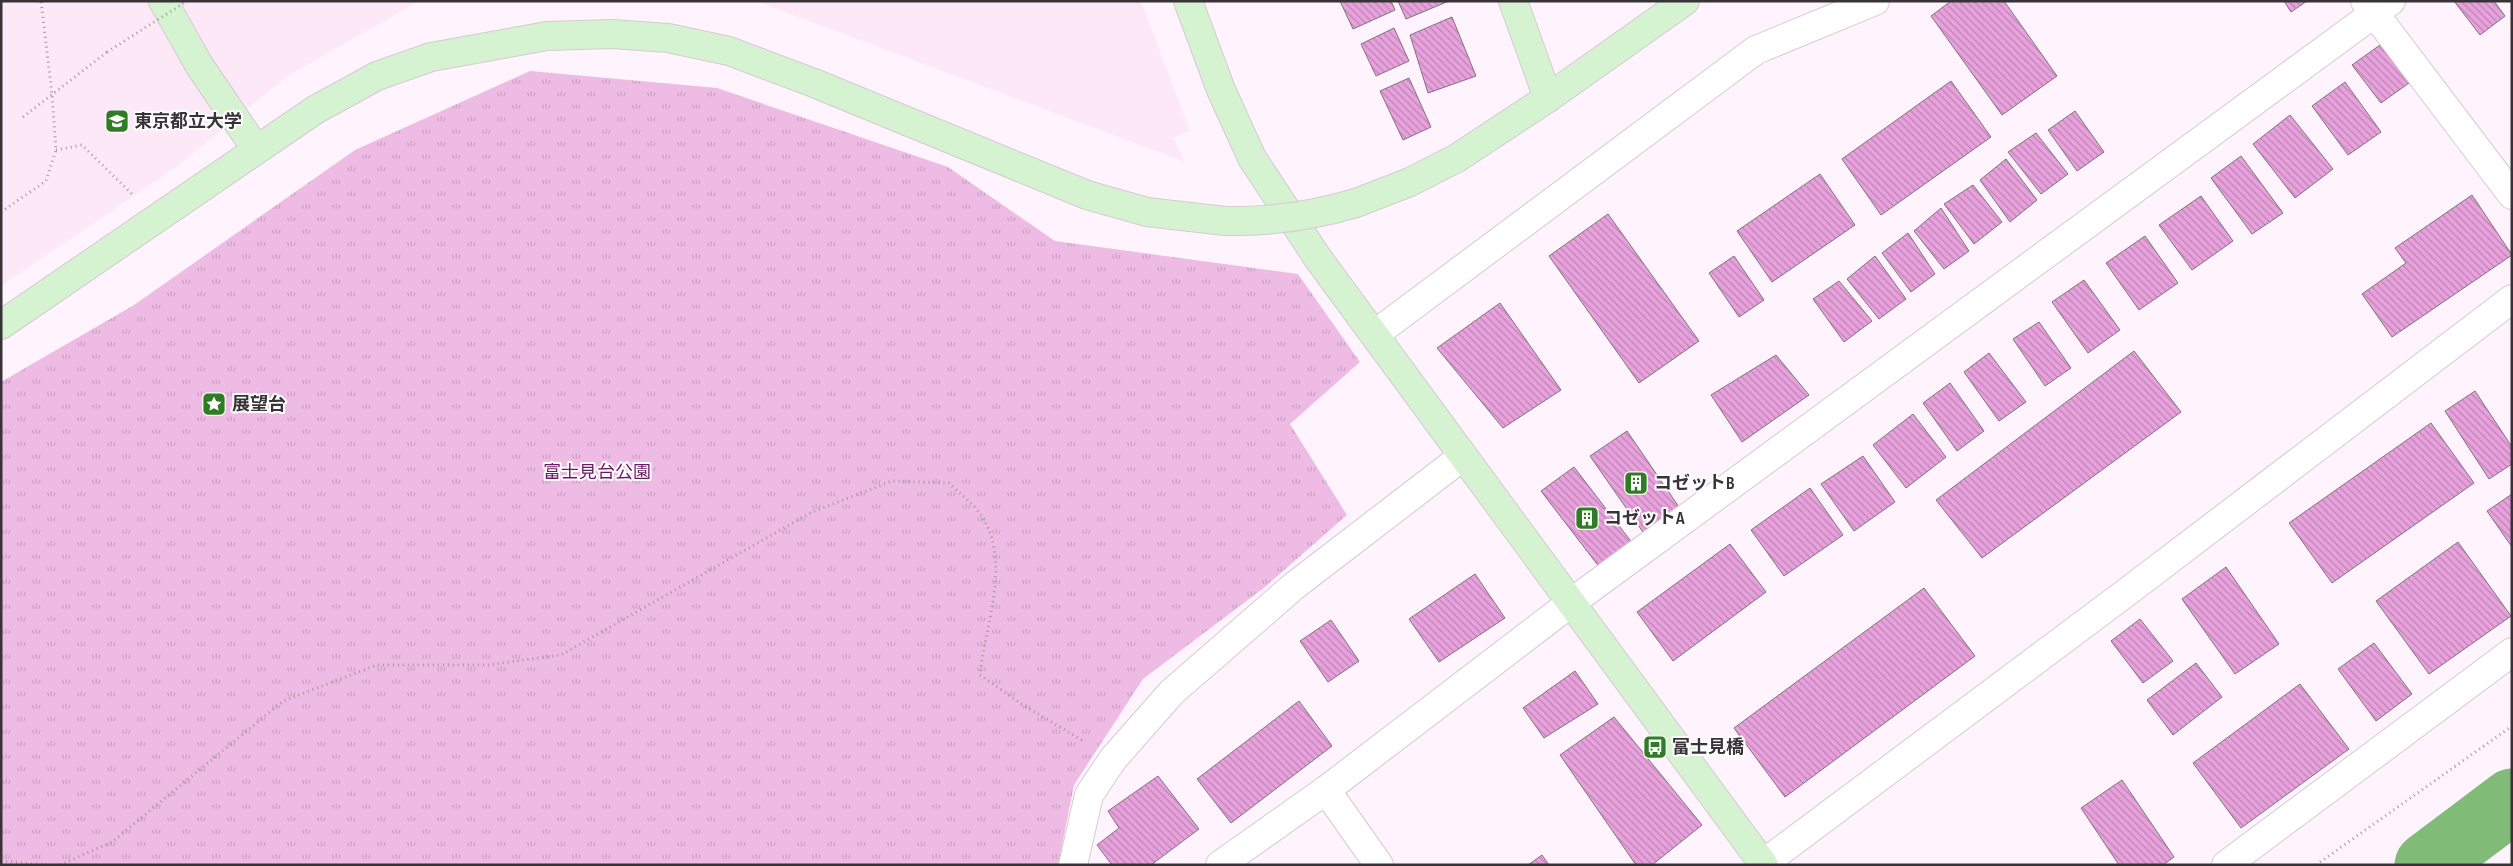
<svg xmlns="http://www.w3.org/2000/svg" width="2513" height="866" viewBox="0 0 2513 866" font-family="'Sofia Sans Condensed','Noto Sans JP',sans-serif">
	<defs>
		<pattern id="park-tufts" width="24" height="20" patternUnits="userSpaceOnUse" patternTransform="scale(1.25)"><rect width="24" height="20" fill="#eebbe4"/><path d="M3 7l-1-3M5 7V3M7 7l1-3M15 17l-1-3M17 17v-4M19 17l1-3" fill="none" stroke="#cda1c4"/></pattern>
		<pattern id="building-back-hatch" width="6" height="6" patternUnits="userSpaceOnUse" patternTransform="scale(1.25)"><rect width="6" height="6" fill="#e8a1dc"/><path d="M-1 5l2 2M0 0l6 6M5-1l2 2" fill="none" stroke="#bd84b3"/></pattern>
	</defs>
	<rect width="100%" height="100%" fill="#fff4fd"/>
	<!-- built -->
	<g fill="#fde8f8">
		<path d="M1,1H420L289,75L175,168L1,286Z"/>
		<path d="M756,1H1141L1190,131L1173,138L1185,162Z"/>
	</g>
	<!-- park -->
	<path fill="url(#park-tufts)" d="M530,71L717,88L948,167L1055,241L1298,274L1360,362L1290,424L1347,515L1265,587L1143,679L1074,785L1058,865H1V382L134,305L355,150Z"/>
	<g fill="none" stroke-linecap="round" stroke-linejoin="round">
		<!-- river -->
		<path stroke="#80bb77" stroke-width="65" d="M2427,865L2512,801"/>
	</g>
	<!-- building -->
	<g fill="url(#building-back-hatch)" stroke="#7f737c">
		<path d="M1340,1H1391L1395,10L1353,29Z"/>
		<path d="M1398,1H1449L1406,19Z"/>
		<path d="M1951,1H2004L2057,76L2002,115L1931,16Z"/>
		<path d="M2284,1H2307L2291,12Z"/>
		<path d="M2454,1H2494L2505,16L2480,35Z"/>
		<path d="M1452,17L1476,76L1428,93L1410,35Z"/>
		<path d="M1394,28L1409,61L1376,76L1361,44Z"/>
		<path d="M2380,45L2409,83L2381,103L2352,65Z"/>
		<path d="M1409,78L1431,127L1403,140L1380,91Z"/>
		<path d="M1951,81L1991,137L1881,215L1842,159Z"/>
		<path d="M2345,82L2381,132L2348,155L2312,106Z"/>
		<path d="M2075,111L2104,152L2077,171L2048,130Z"/>
		<path d="M2290,115L2333,169L2295,198L2253,144Z"/>
		<path d="M2036,133L2068,174L2041,194L2008,152Z"/>
		<path d="M2241,156L2283,213L2252,234L2211,178Z"/>
		<path d="M2006,159L2037,200L2010,222L1980,180Z"/>
		<path d="M1820,174L1855,225L1772,282L1737,231Z"/>
		<path d="M1973,185L2002,222L1974,244L1944,204Z"/>
		<path d="M2472,195L2512,255L2392,337L2362,294L2406,263L2395,248Z"/>
		<path d="M2201,196L2233,241L2192,270L2159,225Z"/>
		<path d="M1941,208L1969,251L1944,269L1914,231Z"/>
		<path d="M1608,214L1699,341L1639,383L1549,256Z"/>
		<path d="M1908,233L1935,274L1911,292L1882,253Z"/>
		<path d="M2145,236L2178,283L2139,310L2106,263Z"/>
		<path d="M1734,256L1764,300L1739,317L1709,273Z"/>
		<path d="M1875,256L1906,299L1879,319L1847,279Z"/>
		<path d="M2084,280L2120,330L2088,353L2052,302Z"/>
		<path d="M1839,281L1872,321L1844,342L1813,299Z"/>
		<path d="M1500,303L1561,390L1503,428L1437,348Z"/>
		<path d="M2039,322L2071,368L2045,386L2013,339Z"/>
		<path d="M2134,351L2181,412L1982,558L1936,500Z"/>
		<path d="M1989,353L2026,402L1999,421L1964,372Z"/>
		<path d="M1776,355L1809,395L1742,442L1711,395Z"/>
		<path d="M1950,383L1984,431L1957,451L1923,403Z"/>
		<path d="M2475,391L2512,447V464L2489,479L2445,411Z"/>
		<path d="M1913,414L1946,457L1906,488L1873,445Z"/>
		<path d="M2431,423L2474,483L2332,583L2289,523Z"/>
		<path d="M1627,431L1681,510L1645,535L1590,456Z"/>
		<path d="M1863,456L1895,502L1854,531L1821,484Z"/>
		<path d="M1574,467L1633,544L1600,568L1541,491Z"/>
		<path d="M1810,488L1843,535L1784,576L1751,530Z"/>
		<path d="M2512,494V547L2487,511Z"/>
		<path d="M2458,542L2511,616L2429,674L2376,601Z"/>
		<path d="M1730,544L1766,592L1673,661L1637,612Z"/>
		<path d="M2226,567L2279,644L2235,674L2182,599Z"/>
		<path d="M1475,574L1505,618L1439,662L1409,619Z"/>
		<path d="M1924,588L1975,656L1785,797L1734,728Z"/>
		<path d="M2140,619L2173,661L2143,683L2111,641Z"/>
		<path d="M1331,620L1359,661L1328,682L1300,641Z"/>
		<path d="M2374,643L2412,694L2376,721L2338,669Z"/>
		<path d="M2196,663L2222,697L2173,735L2147,700Z"/>
		<path d="M1575,671L1598,704L1544,738L1523,708Z"/>
		<path d="M2300,684L2349,749L2241,828L2193,763Z"/>
		<path d="M1299,701L1332,746L1231,823L1197,779Z"/>
		<path d="M1614,717L1702,825L1652,865H1636L1560,755Z"/>
		<path d="M1158,776L1199,829L1151,865H1112L1097,845L1119,828L1108,811Z"/>
		<path d="M2122,780L2174,857L2163,865H2119L2081,808Z"/>
		<path d="M1542,855L1549,865H1528Z"/>
	</g>
	<g fill="none" stroke-linecap="round" stroke-linejoin="round">
		<!-- street casing -->
		<g stroke="#d6c9d3" stroke-width="30">
			<g id="street">
				<path d="M2365,1L2512,195"/>
				<path d="M1375,334L1756,50L1875,1"/>
				<path d="M1326,790L1379,865"/>
				<path d="M1763,864L2127,592L2512,299"/>
				<path d="M1073,865L1089,795L1113,759L1172,692L1294,586L1462,457"/>
				<path d="M1220,865L1326,790L1572,602L2391,1"/>
				<path d="M2226,865L2512,652"/>
			</g>
		</g>
		<!-- secondary casing -->
		<g stroke="#d6c9d3" stroke-width="30">
			<g id="secondary">
				<path d="M163,1L199,65L256,149"/>
				<path d="M1188,1L1221,90L1252,158L1317,257L1764,865"/>
				<path d="M1513,1L1548,98"/>
				<path d="M1356,203L1410,182L1457,158L1548,98L1685,1"/>
				<path d="M1,325L315,110L377,76L431,57L547,36L612,34L668,38L729,51L814,83L1087,195L1147,212L1225,221"/>
			</g>
		</g>
		<!-- path -->
		<g stroke="#a1999f" stroke-width="3" stroke-dasharray="1 4" stroke-linecap="butt">
			<path d="M23,117L107,52"/>
			<path d="M56,150L82,145L133,195"/>
			<path d="M1,212L46,181L56,150L52,94L41,1"/>
			<path d="M1,861L48,865"/>
			<path d="M60,865L112,842L283,701L377,665H488L561,655L812,512L892,481L949,483C959,493 973,503 981,515C1012,561 985,625 980,675L1023,705L1085,742"/>
			<path d="M2316,865L2512,726"/>
		</g>
		<!-- street -->
		<use href="#street" stroke="#fff" stroke-width="28"/>
		<!-- secondary -->
		<use href="#secondary" stroke="#d5f3d1" stroke-width="28"/>
		<!-- secondary-bridge casing -->
		<g stroke="#d6c9d3" stroke-width="30" stroke-linecap="butt">
			<path id="secondary-bridge" d="M1225,221C1271,222 1312,216 1356,203"/>
		</g>
		<!-- path-bridge -->
		<path stroke="#a1999f" stroke-width="3" stroke-dasharray="1 4" stroke-linecap="butt" d="M107,52L187,1"/>
		<!-- secondary-bridge -->
		<use href="#secondary-bridge" stroke="#d5f3d1" stroke-width="28"/>
	</g>
	<!-- icons -->
	<defs>
		<g id="university-square" transform="scale(1.25)"><rect x="-9" y="-9" width="18" height="18" rx="4" fill="#2e7c24" stroke="#fff"/><path d="M0-5L7-2L0 1L-7-2ZM-4 1L0 2.5L4 1V4Q0 6-4 4Z" fill="#fff"/></g>
		<g id="sight-square" transform="scale(1.25)"><rect x="-9" y="-9" width="18" height="18" rx="4" fill="#2e7c24" stroke="#fff"/><path d="M0-6L1.8-2.2L6-1.7L2.9 1.2L3.7 5.4L0 3.3L-3.7 5.4L-2.9 1.2L-6-1.7L-1.8-2.2Z" fill="#fff"/></g>
		<g id="building-square" transform="scale(1.25)"><rect x="-9" y="-9" width="18" height="18" rx="4" fill="#2e7c24" stroke="#fff"/><path d="M-4-6H4V6H1V3H-1V6H-4ZM-2.5-4.3h1.7v1.8h-1.7ZM.8-4.3h1.7v1.8H.8ZM-2.5-1h1.7V.8h-1.7ZM.8-1h1.7V.8H.8Z" fill="#fff"/></g>
		<g id="bus-square" transform="scale(1.25)"><rect x="-9" y="-9" width="18" height="18" rx="4" fill="#2e7c24" stroke="#fff"/><path d="M-5-6H5V4H4V6H2V4H-2V6H-4V4H-5ZM-3.5-4V0h7V-4ZM-3.5 1.2v1.5H-2V1.2ZM2 1.2v1.5H3.5V1.2Z" fill="#fff"/></g>
	</defs>
	<g fill-rule="evenodd">
		<use href="#university-square" x="117" y="121"/>
		<use href="#sight-square" x="214" y="404"/>
		<use href="#building-square" x="1636" y="483"/>
		<use href="#building-square" x="1587" y="518"/>
		<use href="#bus-square" x="1655" y="747"/>
	</g>
	<g text-anchor="middle" stroke-width="4" stroke-linejoin="round" paint-order="stroke">
		<!-- poi labels -->
		<g font-size="18" font-weight="bold" fill="#383337" stroke="#fff" text-anchor="start">
			<text x="134" y="127">東京都立大学</text>
			<text x="232" y="410">展望台</text>
			<text x="1654" y="489">コゼットB</text>
			<text x="1604" y="524">コゼットA</text>
			<text x="1672" y="753">富士見橋</text>
		</g>
		<!-- park labels -->
		<g font-size="18" fill="#6b1963" stroke="#fff">
			<text x="597" y="478">富士見台公園</text>
		</g>
	</g>
	<!-- border -->
	<rect width="2513" height="866" fill="none" stroke="#383337" stroke-width="5"/>
</svg>
